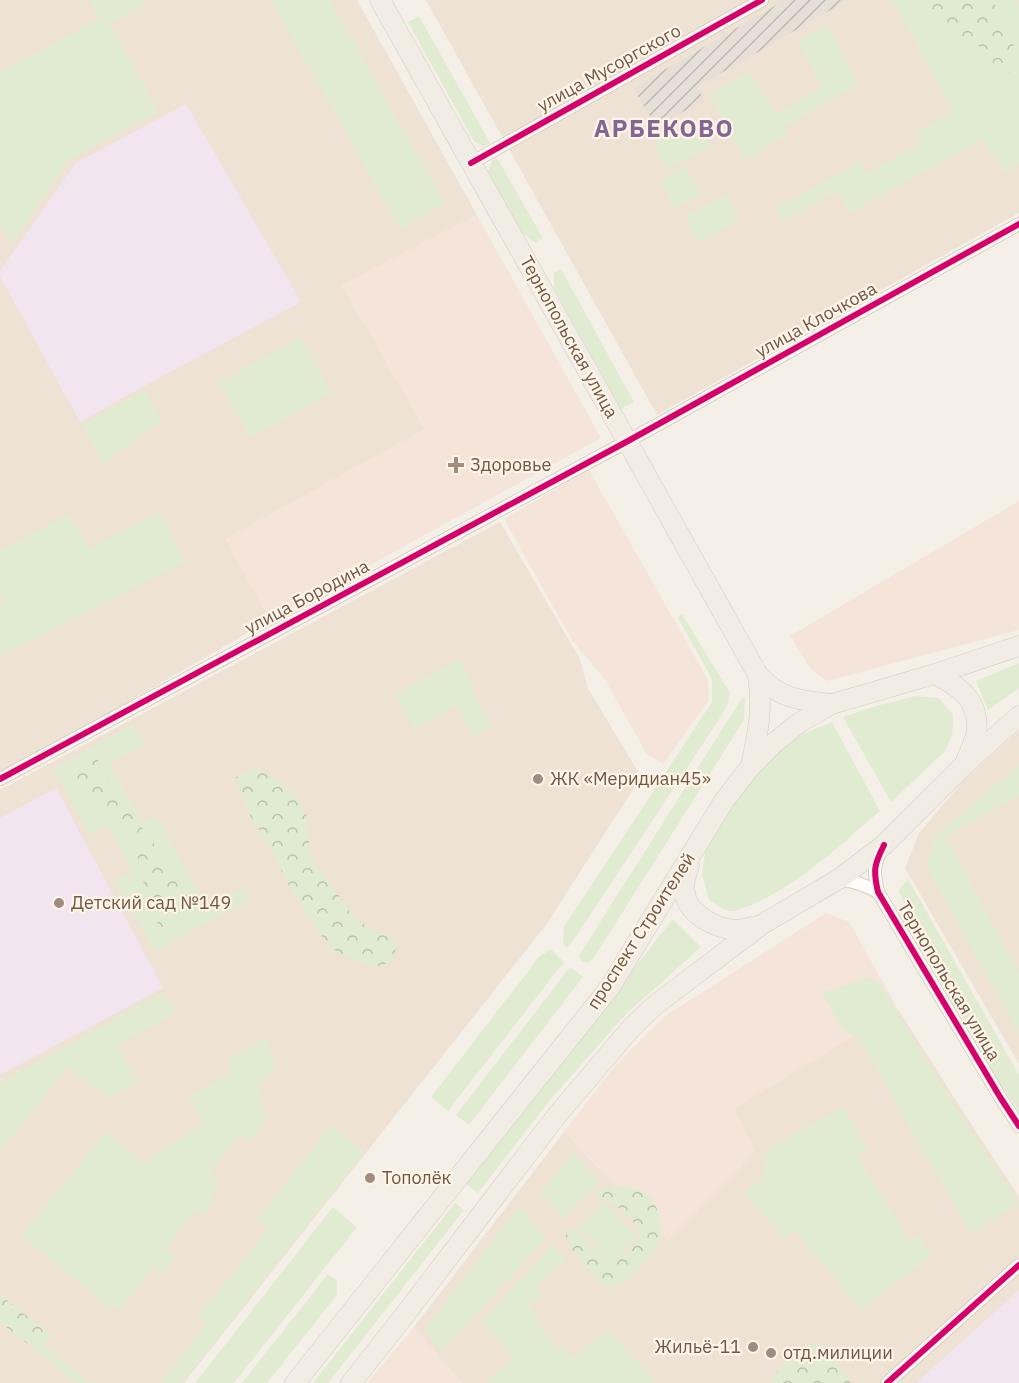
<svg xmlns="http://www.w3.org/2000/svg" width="1019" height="1383" viewBox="0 0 1019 1383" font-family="'IBM Plex Sans',sans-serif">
	<defs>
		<pattern id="industrial-furrows" width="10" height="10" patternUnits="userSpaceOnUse" patternTransform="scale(1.5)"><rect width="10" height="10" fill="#e7e0d9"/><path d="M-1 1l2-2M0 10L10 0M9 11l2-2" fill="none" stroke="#c0b8b2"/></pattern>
		<pattern id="forest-crowns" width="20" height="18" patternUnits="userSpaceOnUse" patternTransform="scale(1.5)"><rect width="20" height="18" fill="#e1ebd2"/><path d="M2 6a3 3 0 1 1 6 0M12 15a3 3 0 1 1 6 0" fill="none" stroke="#bbc1ac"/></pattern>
	</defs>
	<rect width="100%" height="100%" fill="#f5f0e7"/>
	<!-- residential -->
	<g fill="#eee2d4">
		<path d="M0,0H357L477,215L342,285L425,429L226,539L270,620L0,776Z"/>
		<path d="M426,0H1019V213L657,415Z"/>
		<path d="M500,522L580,659L588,688L641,777L546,925L184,1383H0V790Z"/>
		<path d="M1019,731V1064L905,868L919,833L964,780Z"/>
		<path d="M898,1009L955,1099L1019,1197V1383H462L414,1327L564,1132L668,1241L735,1108Z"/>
	</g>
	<!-- commercial -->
	<g fill="#f5e4da">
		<path d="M477,215L601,438L270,620L226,539L424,429L342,285Z"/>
		<path d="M589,470L708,680L709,700L663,764L646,753L606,681L572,640L504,519Z"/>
		<path d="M1019,501V630L827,681L811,669L790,636Z"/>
		<path d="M826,913L849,922L898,1009L735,1108L755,1152L668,1241L564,1132L614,1067L664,1017Z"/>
		<path d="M414,1327L462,1383H367Z"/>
	</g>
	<!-- industrial -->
	<path fill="url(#industrial-furrows)" d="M785,0H848L697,87L704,100L656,127L633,88Z"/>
	<!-- education -->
	<g fill="#f1e6f0">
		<path d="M186,104L301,302L153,381L80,422L0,276V271L76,163Z"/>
		<path d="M56,788L163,988L0,1075V818Z"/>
		<path d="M1019,1290V1383H917L923,1377Z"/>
	</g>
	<!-- green -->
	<g fill="#e1ebd2">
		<path d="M90,0H144L146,3L110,23L158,112L69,160L12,244L0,223V72L100,18Z"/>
		<path d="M271,0H330L445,204L400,229Z"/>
		<path d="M892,0H1017L1019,4V164L1003,173L984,139L849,213L837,191L782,222L775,209L860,162L866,173L921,143L916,132L953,111Z"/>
		<path d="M419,16L490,143L483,147L474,141L408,22Z"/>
		<path d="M827,25L859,84L784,127L788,135L745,160L708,94L750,71L775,114L823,87L798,41Z"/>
		<path d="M697,120L711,146L667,170L653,144Z"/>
		<path d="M497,158L543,238L536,243L519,231L488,172L492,160Z"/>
		<path d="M685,166L701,195L675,209L660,180Z"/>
		<path d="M726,195L739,220L699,242L685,216Z"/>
		<path d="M561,269L634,402L621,409L554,288V273Z"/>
		<path d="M300,337L331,393L250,438L219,383Z"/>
		<path d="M144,390L161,421L104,464L82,425Z"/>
		<path d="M160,512L185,562L3,655L0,649V604L4,602L0,594V550L69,514L88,549Z"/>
		<path d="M682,614L730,693L727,707L577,935L567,948L563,944L564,927L712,702V679L678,618Z"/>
		<path d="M460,659L469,676L475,695L492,726L473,737L456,706L414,729L395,695Z"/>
		<path d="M1019,663V688L988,710L976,681Z"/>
		<path d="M915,696L939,698L953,715V734L945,751L891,802L843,717L876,706Z"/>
		<path d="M742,698H745L744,720L593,959L589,962H582L579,957L580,954Z"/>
		<path d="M832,722L880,811C840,845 800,884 751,905C745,907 736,912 729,911C723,910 714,903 709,900L702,875L706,846L729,805L774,754L803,734Z"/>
		<path d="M133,724L145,744L110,764L143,822L156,816L207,908L244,888L250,899L155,952L115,881L132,871L107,826L90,835L53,769Z"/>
		<path d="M1019,765V796L946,836L1019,973V1033L926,866L935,836Z"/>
		<path d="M908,879L1019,1075V1111L986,1063L919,934L898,890Z"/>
		<path d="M673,919L701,947L625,1015L550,1100L478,1193L465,1183Z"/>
		<path d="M551,949L564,962L448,1111L431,1097L539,957Z"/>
		<path d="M570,967L583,977L469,1125L456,1115Z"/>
		<path d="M869,977L879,982L943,1088L1019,1204L970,1233L859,1039L843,1031L822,993Z"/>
		<path d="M163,992L175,1013L117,1045L138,1082L109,1098L68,1068L0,1151V1083Z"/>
		<path d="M267,1037L275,1066L259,1086L266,1122L249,1142L240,1135L210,1173L219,1180L205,1217L196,1210L166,1249L175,1257L162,1274L153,1268L122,1308L107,1306L21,1235L106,1132L144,1163L204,1123L189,1096L233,1071L227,1060Z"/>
		<path d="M844,1107L868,1150L858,1156L909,1240L919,1235L931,1256L861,1310L795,1230L784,1238L745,1194L764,1177L766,1150Z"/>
		<path d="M331,1126L365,1152L182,1383H160L207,1324L198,1316L268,1229L257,1219Z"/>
		<path d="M573,1152L599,1182L563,1218L541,1192Z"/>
		<path d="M604,1202L638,1237L613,1262L579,1227Z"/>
		<path d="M455,1203L464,1210L328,1383H313Z"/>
		<path d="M520,1205L546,1239L442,1351L424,1330Z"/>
		<path d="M333,1207L357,1227L234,1383H195Z"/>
		<path d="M553,1244L566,1259L535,1287L542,1296L529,1307L538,1318L535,1322L560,1351L564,1348L573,1358L608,1329L656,1383H487L514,1357L481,1322Z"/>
		<path d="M328,1274L337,1281V1295L267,1383H242Z"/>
	</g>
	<!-- forest -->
	<g fill="url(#forest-crowns)">
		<path d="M916,0H991C1006,18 1019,47 1014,70L1005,75L998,71L989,57L977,44L972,43L954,41L936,26Z"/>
		<path d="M92,753L100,763L112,787L183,883C192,903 192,924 169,933C145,924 143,860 131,837C117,812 73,807 76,773C76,762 82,758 92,753Z"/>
		<path d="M257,769L277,779L298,800L306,813L310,851L318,869L346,905L352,916L376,932H385L396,944L395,954L389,963L373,967L338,953L321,935L294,896L271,850L248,812L238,787L236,777L243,772Z"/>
		<path d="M609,1187C619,1187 633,1186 641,1191C663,1203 666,1235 652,1255C647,1262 639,1269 632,1275C628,1279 623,1283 618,1286C613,1288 609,1288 605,1286C599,1282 594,1275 589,1269C583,1263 549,1230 577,1229L590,1246L620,1258C626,1253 638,1245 639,1237C641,1226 622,1209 613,1204C609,1201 604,1200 599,1199L597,1195L599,1191Z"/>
		<path d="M0,1295L52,1336L44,1346L91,1383H77L0,1322Z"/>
		<path d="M817,1344L826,1350L851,1383H773C779,1361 795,1347 817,1344Z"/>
	</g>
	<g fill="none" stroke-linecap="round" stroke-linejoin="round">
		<!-- minor casing -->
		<g stroke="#d7cdc5" stroke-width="14">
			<g id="minor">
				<path d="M471,163L762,0"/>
				<path d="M0,779L628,441L1019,224"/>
				<path d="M881,850C873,868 874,873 878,892L1000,1097L1019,1126"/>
				<path d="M839,879C854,881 865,885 878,892"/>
				<path d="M887,1383L1019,1265"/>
			</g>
		</g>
		<!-- primary casing -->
		<g stroke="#d4cbc4" stroke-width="21">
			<g id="primary">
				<path d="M380,0L758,675C782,700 799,700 832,704"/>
				<path d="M935,674C961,687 981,702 976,735C974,743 969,753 966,761"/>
				<path d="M751,766C758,731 763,711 758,675"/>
				<path d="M689,866C686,875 683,883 685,893C687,915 719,930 739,930C745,929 752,927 757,926"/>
				<path d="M295,1383L610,987L724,801L751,766L774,743L799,723L832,704L935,674L1019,646"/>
				<path d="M351,1383L400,1321L558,1114L632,1027L654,1006L675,990L761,925L839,879L884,845L965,764L1019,716"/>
			</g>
		</g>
		<!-- minor -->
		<use href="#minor" stroke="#fefdfb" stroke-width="12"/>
		<!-- primary -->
		<use href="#primary" stroke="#f1ece4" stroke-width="20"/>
		<!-- cycleway casing -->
		<g stroke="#fef5e7" stroke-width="10">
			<g id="cycleway">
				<path d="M471,163L762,0"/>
				<path d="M0,779L628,441L1019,224"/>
				<path d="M884,845C874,865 873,870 878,892L1000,1097L1019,1126"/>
				<path d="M887,1383L1019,1265"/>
			</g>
		</g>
		<!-- cycleway -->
		<use href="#cycleway" stroke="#d6006c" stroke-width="6"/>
	</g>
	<!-- markers -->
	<g fill="#9f8d80" stroke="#fef5e7" stroke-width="2">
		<path d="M453 456h6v6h6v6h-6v6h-6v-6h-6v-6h6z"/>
		<circle cx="538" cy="779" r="6"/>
		<circle cx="59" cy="903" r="6"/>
		<circle cx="370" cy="1178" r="6"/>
		<circle cx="753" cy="1347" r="6"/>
		<circle cx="771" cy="1353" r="6"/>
	</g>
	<g text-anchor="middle" stroke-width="4.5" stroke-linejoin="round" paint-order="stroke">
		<!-- street labels -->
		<g font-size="18" fill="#715749" stroke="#fef5e7">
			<text transform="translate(609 68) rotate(-29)" y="6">улица Мусоргского</text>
			<text transform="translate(816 320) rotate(-29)" y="6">улица Клочкова</text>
			<text transform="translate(569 337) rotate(61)" y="6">Тернопольская улица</text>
			<text transform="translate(307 597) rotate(-28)" y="6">улица Бородина</text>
			<text transform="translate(641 931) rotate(-57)" y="6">проспект Строителей</text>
			<text transform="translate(949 981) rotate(59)" y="6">Тернопольская улица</text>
		</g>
		<!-- poi labels -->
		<g font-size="18" fill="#715749" stroke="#fef5e7" text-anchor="start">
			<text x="470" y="471">Здоровье</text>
			<text x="550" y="785">ЖК «Меридиан45»</text>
			<text x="71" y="909">Детский сад №149</text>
			<text x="382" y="1184">Тополёк</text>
			<text x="741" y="1353" text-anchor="end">Жильё-11</text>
			<text x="783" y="1359">отд.милиции</text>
		</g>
		<!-- district labels -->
		<g font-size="24" font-weight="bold" letter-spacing="1.5" fill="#846594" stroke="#fef5e7">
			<text x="664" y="137">АРБЕКОВО</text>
		</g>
	</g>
</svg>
